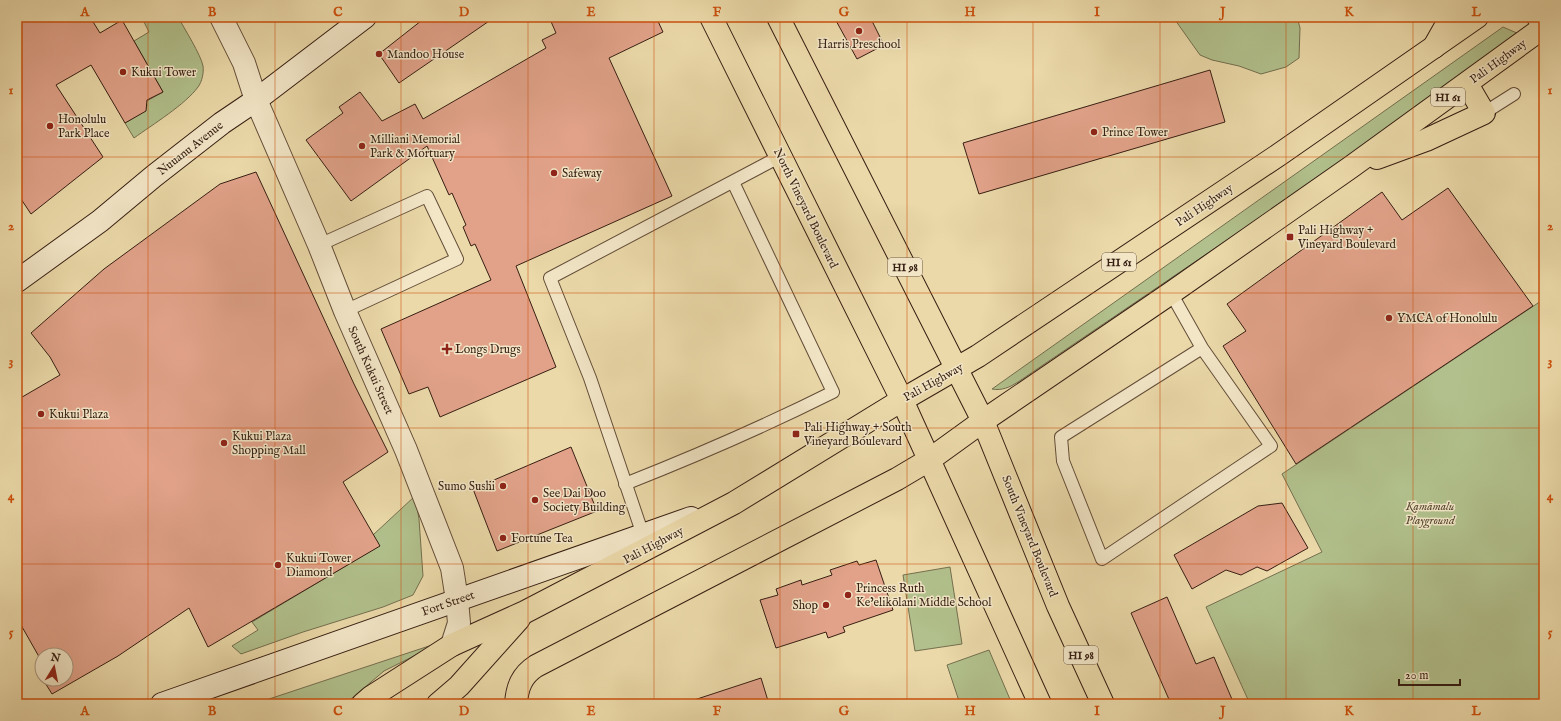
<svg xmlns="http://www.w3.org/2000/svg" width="1561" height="721" viewBox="0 0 1561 721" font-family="'IM FELL English',serif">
	<rect width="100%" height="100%" fill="#ebd9a9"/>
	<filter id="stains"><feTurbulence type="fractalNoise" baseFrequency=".005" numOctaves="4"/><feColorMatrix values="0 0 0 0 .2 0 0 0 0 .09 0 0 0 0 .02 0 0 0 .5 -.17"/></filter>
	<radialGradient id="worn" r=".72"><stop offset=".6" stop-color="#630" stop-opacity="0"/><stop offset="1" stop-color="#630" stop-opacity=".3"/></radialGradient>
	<!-- green -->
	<g fill="#b1c08c" stroke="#746f4f">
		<path d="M149,17H178C184,28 201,55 203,66C204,72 202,82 198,87C186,104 152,125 134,138L125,123L145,111L147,105L145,102L163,92L134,41L149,32L143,20Z"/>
		<path d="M1173,17H1297L1300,28L1299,58L1286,67L1261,74L1239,66L1212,60L1200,55Z"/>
		<path d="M1503,27L1526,37L1018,382C1010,387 1002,391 992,389Z"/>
		<path d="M1544,299V704H1250L1206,607L1322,552L1282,474Z"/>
		<path d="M415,496L419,519L423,576L413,595L383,607L303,632L241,654L232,646L258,630L252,622L379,546L373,535Z"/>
		<path d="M950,567L962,644L915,651L903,575Z"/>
		<path d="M432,645L434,646L384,671L345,704H254Z"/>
		<path d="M989,650L1012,704H960L947,665Z"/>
	</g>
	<!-- building -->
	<g fill="#e1a289" stroke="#361e12">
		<path d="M17,17H90L100,33L122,20L163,92L147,100L146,111L125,123L91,65L56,85L103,157L31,214L17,193Z"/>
		<path d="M426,17H495L399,83L379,54Z"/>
		<path d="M549,17H656L663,32L609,58L672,196L516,266L556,367L440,417L428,387L409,394L381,329L491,280L475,244L471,246L463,227L466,225L452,193L449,195L427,146L351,201L306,140L343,113L339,107L360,92L382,121L415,104L423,119L546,48L542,40L556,33Z"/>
		<path d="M834,17H870L884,45L857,59Z"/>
		<path d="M1210,70L1225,122L979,194L963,143Z"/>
		<path d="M256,172L354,384L388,452L343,482L380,546L208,647L189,608L118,656L52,694L44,681V679H66V655H42V662L21,625L17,624V400L60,375L50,357L31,333L104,269L220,184Z"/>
		<path d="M1448,188L1533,306L1296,464L1223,346L1246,331L1227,304L1382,192L1402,220Z"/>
		<path d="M571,447L597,511L497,551L473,489Z"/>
		<path d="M1282,503L1308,548L1267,571L1257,567L1241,575L1226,570L1192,589L1174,555L1258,506Z"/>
		<path d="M876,560L893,610L843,627L845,632L828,638L826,632L776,648L760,600L778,595L776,589L801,580L802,585L832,575L830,570L857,561L859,565Z"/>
		<path d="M1167,597L1196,664L1214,657L1234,704H1171L1131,613Z"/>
		<path d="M761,678L769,704H691V701Z"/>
	</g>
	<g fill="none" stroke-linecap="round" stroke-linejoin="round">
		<!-- lane casing -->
		<g stroke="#634d38" stroke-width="14">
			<g id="lane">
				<path d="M1484,113L1514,94"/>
				<path d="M319,245L427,196L457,259L345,311"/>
				<path d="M1171,293L1202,348L1271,446L1102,559L1063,461L1061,437L1202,348"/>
				<path d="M625,484C696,456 765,426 833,392L733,182"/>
				<path d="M643,535L590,378L550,278L781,156"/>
			</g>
		</g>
		<!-- street casing -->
		<g stroke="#634d38" stroke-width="24">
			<path id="street" d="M221,17L244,63L256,100L319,245L345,311L406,450L452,568L457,600L459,623L452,645"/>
		</g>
		<!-- secondary casing -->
		<g stroke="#361e12" stroke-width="24">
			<g id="secondary">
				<path d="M17,281L100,221L154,176L222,123L256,100L365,17"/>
				<path d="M162,704L691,518"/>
			</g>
		</g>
		<!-- primary casing -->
		<g stroke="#361e12" stroke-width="24">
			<g id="primary">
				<path d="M711,17L902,400L1040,704"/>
				<path d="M778,17L983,421L1058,606L1103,704"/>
				<path d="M1377,158L1426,140L1484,113L1467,84"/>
				<path d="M363,704L371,697L452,645L525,612L734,503L902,400L978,356L1280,154L1477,17"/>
				<path d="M438,704L459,686L519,619"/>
				<path d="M516,704C517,687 522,675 536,666L897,479L929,460L983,421L1171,293L1351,167L1544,27"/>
			</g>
		</g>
		<!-- highway casing -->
		<g stroke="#361e12" stroke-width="24">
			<g id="highway">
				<path d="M1538,17L1544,21"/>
				<path d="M1434,47L1451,17"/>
			</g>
		</g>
		<!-- lane -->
		<use href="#lane" stroke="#f2e6c7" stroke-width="12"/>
		<!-- street -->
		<use href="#street" stroke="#f2e6c7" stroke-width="22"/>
		<!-- secondary -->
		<use href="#secondary" stroke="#f2e6c7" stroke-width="22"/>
		<!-- primary -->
		<use href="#primary" stroke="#ebd9a9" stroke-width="22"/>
		<!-- highway -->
		<use href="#highway" stroke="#ebd9a9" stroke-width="22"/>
	</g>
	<!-- grid -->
	<path fill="none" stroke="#cd500d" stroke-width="1" stroke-opacity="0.55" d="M148,17V704M275,17V704M401,17V704M528,17V704M654,17V704M780,17V704M907,17V704M1033,17V704M1160,17V704M1286,17V704M1413,17V704M17,157H1544M17,293H1544M17,428H1544M17,564H1544"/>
	<!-- markers -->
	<g fill="#8f2418" stroke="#f2e6c7" stroke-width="1.5">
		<circle cx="859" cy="31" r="4"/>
		<circle cx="379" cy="54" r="4"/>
		<circle cx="123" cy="72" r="4"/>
		<circle cx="50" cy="126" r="4"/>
		<circle cx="1094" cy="132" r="4"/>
		<circle cx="362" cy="146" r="4"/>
		<circle cx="554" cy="173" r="4"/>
		<rect x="1286" y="233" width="8" height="8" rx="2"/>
		<circle cx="1389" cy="318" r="4"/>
		<path d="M445 343h4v4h4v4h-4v4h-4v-4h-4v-4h4z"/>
		<circle cx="41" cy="414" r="4"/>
		<rect x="792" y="430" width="8" height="8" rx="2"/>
		<circle cx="224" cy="443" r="4"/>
		<circle cx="503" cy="486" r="4"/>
		<circle cx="535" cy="500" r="4"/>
		<circle cx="503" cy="538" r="4"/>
		<circle cx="278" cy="565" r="4"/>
		<circle cx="848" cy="595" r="4"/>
		<circle cx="826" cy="605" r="4"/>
	</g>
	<g text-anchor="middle" stroke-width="3" stroke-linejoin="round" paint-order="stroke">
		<!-- shield labels -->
		<g fill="#f2e6c7" stroke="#6e5a48" stroke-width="1">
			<rect x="1431" y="88" width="34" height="18" rx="3"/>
			<rect x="1102" y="253" width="34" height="18" rx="3"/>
			<rect x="888" y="258" width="34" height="18" rx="3"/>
			<rect x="1064" y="646" width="34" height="18" rx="3"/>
		</g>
		<g font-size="11" font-weight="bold" fill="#361e12">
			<text x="1448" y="101">HI 61</text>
			<text x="1119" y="266">HI 61</text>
			<text x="905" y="271">HI 98</text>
			<text x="1081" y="659">HI 98</text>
		</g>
		<!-- poi labels -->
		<g font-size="12" fill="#361e12" stroke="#f2e6c7" text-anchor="start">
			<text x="859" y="48" text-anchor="middle">Harris Preschool</text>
			<text x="387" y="58">Mandoo House</text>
			<text x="131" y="76">Kukui Tower</text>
			<text x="58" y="123">Honolulu<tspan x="58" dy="14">Park Place</tspan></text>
			<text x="1102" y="136">Prince Tower</text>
			<text x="370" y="143">Milliani Memorial<tspan x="370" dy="14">Park &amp; Mortuary</tspan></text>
			<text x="562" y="177">Safeway</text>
			<text x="1298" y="234">Pali Highway +<tspan x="1298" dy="14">Vineyard Boulevard</tspan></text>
			<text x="1397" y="322">YMCA of Honolulu</text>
			<text x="455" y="353">Longs Drugs</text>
			<text x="49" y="418">Kukui Plaza</text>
			<text x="804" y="431">Pali Highway + South<tspan x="804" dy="14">Vineyard Boulevard</tspan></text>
			<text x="232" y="440">Kukui Plaza<tspan x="232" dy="14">Shopping Mall</tspan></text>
			<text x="495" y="490" text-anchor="end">Sumo Sushi</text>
			<text x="543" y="497">See Dai Doo<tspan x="543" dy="14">Society Building</tspan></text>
			<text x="511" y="542">Fortune Tea</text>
			<text x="286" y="562">Kukui Tower<tspan x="286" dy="14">Diamond</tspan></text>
			<text x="856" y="592">Princess Ruth<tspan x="856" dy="14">Ke’elikōlani Middle School</tspan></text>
			<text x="818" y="609" text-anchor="end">Shop</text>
		</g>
		<!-- street labels -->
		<g font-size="12" fill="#361e12" stroke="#f2e6c7">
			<text transform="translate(1498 61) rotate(-36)" y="4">Pali Highway</text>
			<text transform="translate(190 148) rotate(-38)" y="4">Nuuanu Avenue</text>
			<text transform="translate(1204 205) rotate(-34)" y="4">Pali Highway</text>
			<text transform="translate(806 208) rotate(64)" y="4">North Vineyard Boulevard</text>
			<text transform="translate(371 370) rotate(66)" y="4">South Kukui Street</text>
			<text transform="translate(933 382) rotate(-29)" y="4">Pali Highway</text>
			<text transform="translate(1030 536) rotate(68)" y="4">South Vineyard Boulevard</text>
			<text transform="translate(653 545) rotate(-28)" y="4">Pali Highway</text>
			<text transform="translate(448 603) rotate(-19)" y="4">Fort Street</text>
		</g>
		<!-- park labels -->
		<g font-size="12" font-style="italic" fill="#554630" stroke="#f2e6c7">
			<text x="1430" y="510">Kamāmalu<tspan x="1430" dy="14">Playground</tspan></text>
		</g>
	</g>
	<!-- margin -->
	<rect width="1561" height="721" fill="none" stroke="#ebd9a9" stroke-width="44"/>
	<!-- north arrow -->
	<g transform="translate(54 667) rotate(10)"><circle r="19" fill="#f2e6c7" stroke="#a7967f"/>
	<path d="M0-3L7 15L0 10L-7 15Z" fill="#8f2418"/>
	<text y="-6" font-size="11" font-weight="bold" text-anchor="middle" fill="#361e12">N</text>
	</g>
	<!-- scale -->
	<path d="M1399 679v6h61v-6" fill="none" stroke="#361e12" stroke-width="2"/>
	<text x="1405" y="679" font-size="12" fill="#361e12" stroke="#f2e6c7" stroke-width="3" paint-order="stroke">20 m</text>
	<rect x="22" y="22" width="1517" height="677" fill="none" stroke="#cd500d" stroke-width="1.5"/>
	<g font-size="13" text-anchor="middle" font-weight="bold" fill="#cd500d">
		<text x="85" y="16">A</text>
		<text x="212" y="16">B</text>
		<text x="338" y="16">C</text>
		<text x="464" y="16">D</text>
		<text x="591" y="16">E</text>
		<text x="717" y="16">F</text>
		<text x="844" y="16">G</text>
		<text x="970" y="16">H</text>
		<text x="1097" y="16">I</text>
		<text x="1223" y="16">J</text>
		<text x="1349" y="16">K</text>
		<text x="1476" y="16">L</text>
		<text x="11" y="94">1</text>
		<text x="1550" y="94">1</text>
		<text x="11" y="230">2</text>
		<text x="1550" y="230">2</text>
		<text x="11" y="365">3</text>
		<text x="1550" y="365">3</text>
		<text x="11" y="500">4</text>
		<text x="1550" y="500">4</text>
		<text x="11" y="636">5</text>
		<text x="1550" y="636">5</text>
		<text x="85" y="715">A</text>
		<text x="212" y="715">B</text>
		<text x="338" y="715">C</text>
		<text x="464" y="715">D</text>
		<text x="591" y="715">E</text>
		<text x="717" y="715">F</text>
		<text x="844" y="715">G</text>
		<text x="970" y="715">H</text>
		<text x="1097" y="715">I</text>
		<text x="1223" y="715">J</text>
		<text x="1349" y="715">K</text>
		<text x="1476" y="715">L</text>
	</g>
	<rect width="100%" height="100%" filter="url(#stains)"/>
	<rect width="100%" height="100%" fill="url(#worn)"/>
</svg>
